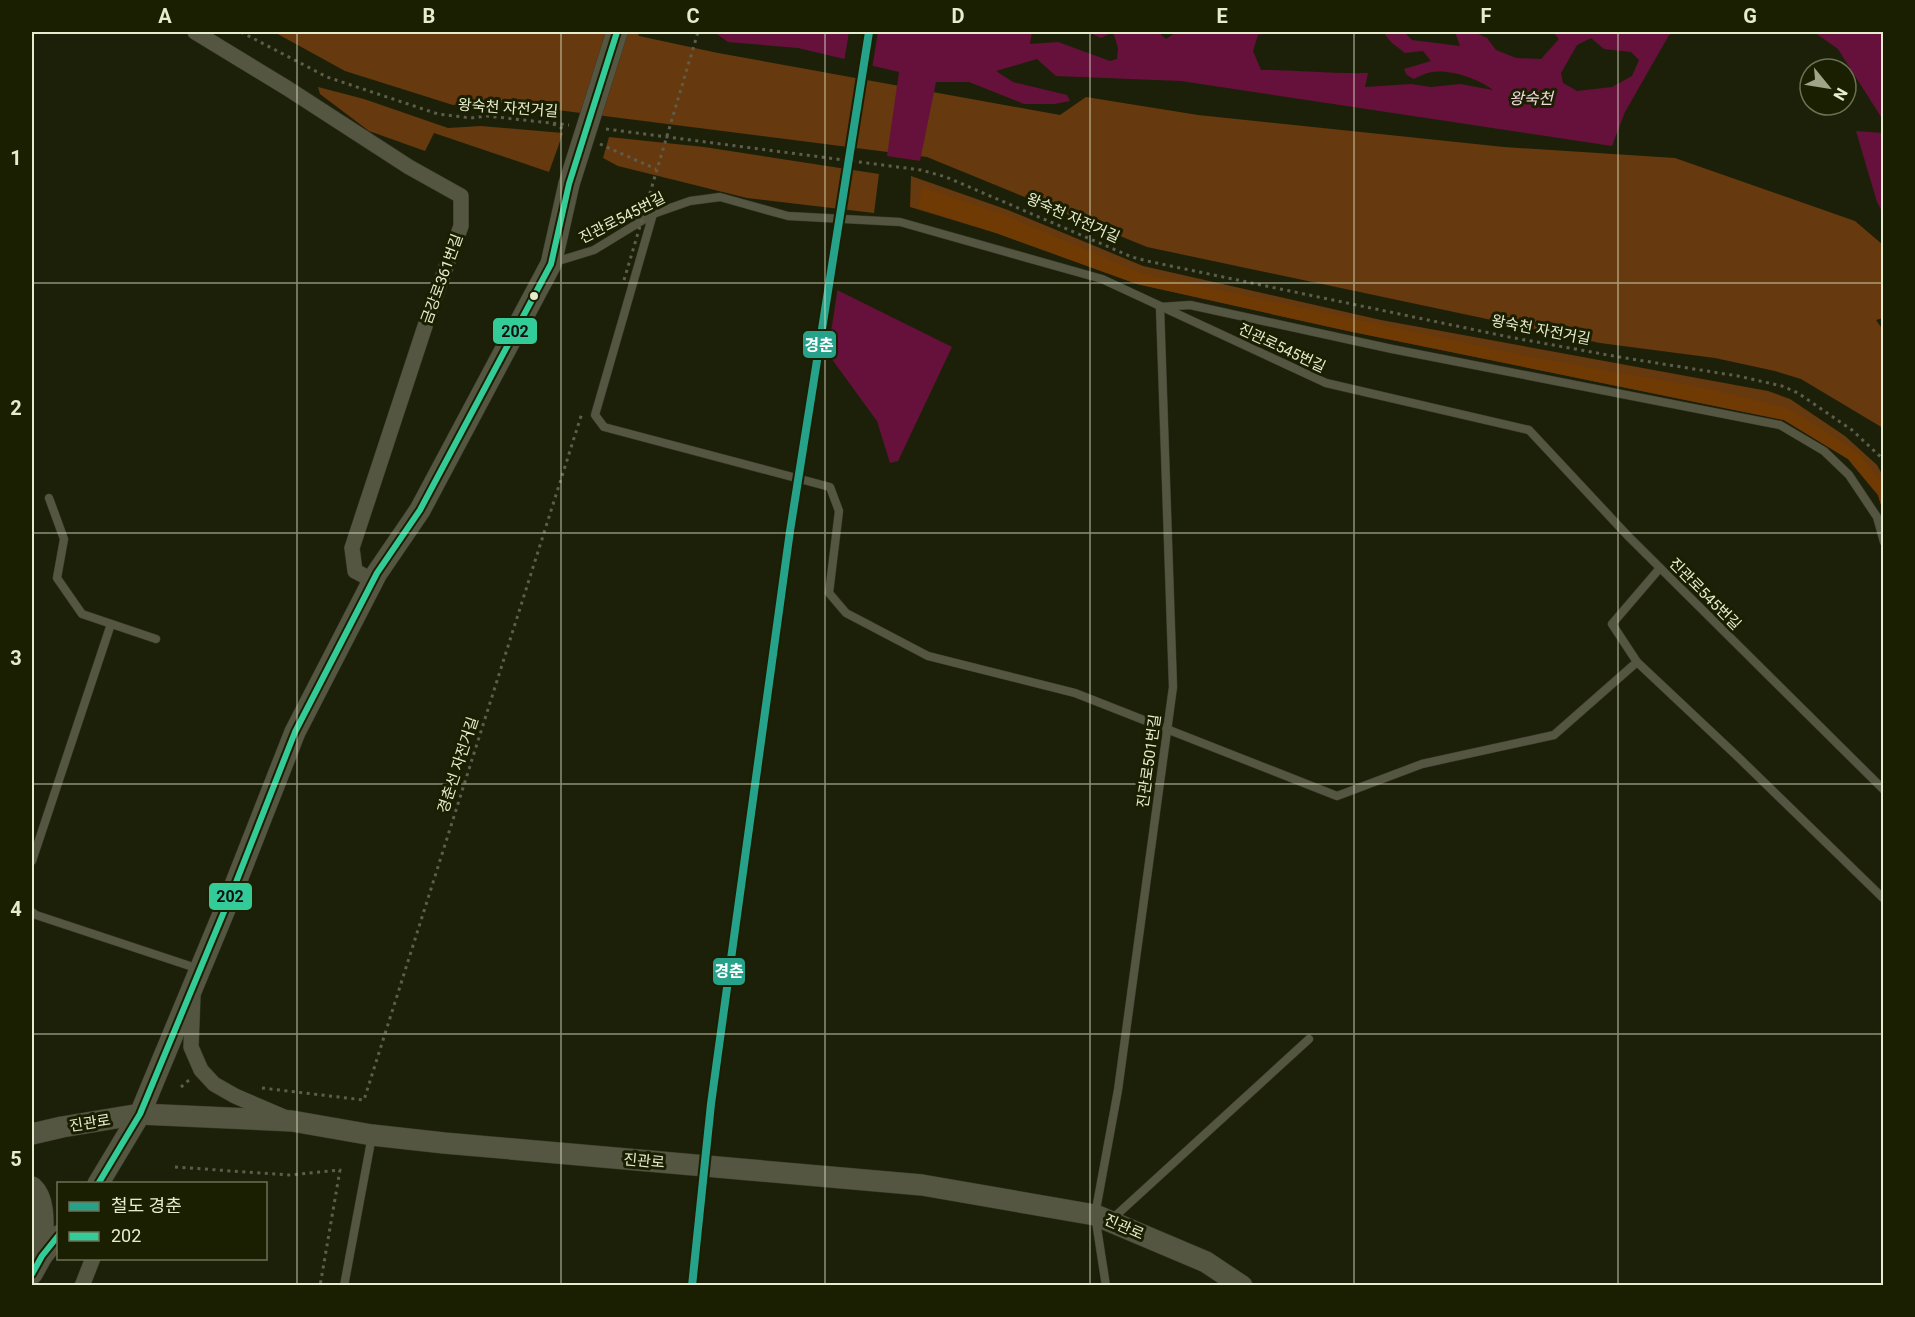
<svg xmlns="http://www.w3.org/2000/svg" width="1915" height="1317" viewBox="0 0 1915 1317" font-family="Roboto,'Noto Sans KR',sans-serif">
	<rect width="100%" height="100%" fill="#1d2009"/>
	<!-- green -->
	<g fill="#67390e">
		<path d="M274,32H637L639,36L718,53L1060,115L1086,97L1198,115L1504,147L1675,158L1855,221L1883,245V278L1881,279L1883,284V318L1876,320L1883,330V428L1801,379L1775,371L1715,358L1600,343L1147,247L927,157L487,101L453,105L345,71Z"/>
		<path d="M318,87L364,99L448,128L481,126L563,133L549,172L434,133L425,151L369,131L320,94Z"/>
		<path d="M609,137L704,147L879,174L874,213L747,198L618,166L603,158Z"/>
		<path d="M911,176L1008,210L1143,266L1381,320L1768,391L1790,399L1845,436L1877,465L1883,476V511L1878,495L1848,459L1784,420L1348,331L1137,284L996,233L910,207Z"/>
	</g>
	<!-- forest -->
	<path fill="#6f3a03" d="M922,187L1005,215L1141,273L1527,356L1706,388L1790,409L1859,453L1883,484V511L1878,495L1848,459L1784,420L1348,331L1137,284L996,233L918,208Z"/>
	<!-- water -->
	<g fill="#66113b" fill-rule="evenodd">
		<path d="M714,32H993L1011,33L1012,32H1032L1030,44L1058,42L1110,61L1117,59L1118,48L1113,32L1101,38L1088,32H1158L1166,39L1176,32H1271L1258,35L1253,51L1261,70C1297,70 1332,74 1368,73L1365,87L1411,84L1431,87L1460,84L1493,90C1479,79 1451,69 1432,72C1426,73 1419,76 1414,79L1407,75L1404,69L1431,61L1423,51L1405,53L1392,43L1383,32H1404L1412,40L1460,46L1455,32H1474L1487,38L1496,50L1516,58L1541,59L1559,39L1553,32H1676L1669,35L1625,112L1612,146L1181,81L1056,76L1037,59L996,71L1013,82L1067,95L1070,101L1054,104H1024L969,82H936L920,161L887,156L899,72L798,48L728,42ZM1591,38L1604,49L1631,52L1639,60L1632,76L1612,87L1577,91L1563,83L1561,73L1577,45Z"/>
		<path d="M1814,32H1883V120L1838,49Z"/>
		<path d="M1856,131L1883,133V213L1877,202Z"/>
		<path d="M823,283L952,347L898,461L890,463L877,421L807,325Z"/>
	</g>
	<!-- pier -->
	<g fill="#1d2009">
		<path d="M849,32H878L872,69L844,62Z"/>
		<path d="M824,280L838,287L827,358L804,325L820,281Z"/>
	</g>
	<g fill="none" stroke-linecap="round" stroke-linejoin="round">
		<!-- lane casing -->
		<g stroke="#393b2b" stroke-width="9">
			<g id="lane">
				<path d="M653,214L595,415L604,427L830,487L839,511L829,593L846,613L928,656L1075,693L1337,796L1422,764L1554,735L1637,662"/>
				<path d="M555,262L594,250L653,214L690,201L720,197L788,216L900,222L1102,279L1326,383L1529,430L1628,536L1884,790"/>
				<path d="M49,498L64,539L57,578L82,614L156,639"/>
				<path d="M1660,568L1612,624L1637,662L1738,757L1884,899"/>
				<path d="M32,861L111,624"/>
				<path d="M32,912L36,915L199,969"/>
				<path d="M1111,1220L1309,1039"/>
				<path d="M344,1286L372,1136"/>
				<path d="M1106,1286L1095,1215L1118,1090L1173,687L1160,307L1190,305L1392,349L1780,425L1824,451L1849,475L1877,517L1884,542"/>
			</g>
		</g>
		<!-- street casing -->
		<g stroke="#393b2b" stroke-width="16">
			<g id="street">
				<path d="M195,32L287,88L409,167L461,196V226L430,311L352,548L355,571L374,581"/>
				<path d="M193,995L191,1047L201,1070L214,1084L235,1096L284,1117"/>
				<path d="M82,1286L93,1258"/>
			</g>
		</g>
		<!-- secondary casing -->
		<g stroke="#393b2b" stroke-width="22">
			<g id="secondary">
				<path d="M32,1134L62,1127L140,1114L292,1121L372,1135L444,1143L922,1185L1095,1215L1206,1262L1242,1286"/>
				<path d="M98,1184L140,1114L233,890L295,732L377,573L420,510L551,264L569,184"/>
				<path d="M32,1187C48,1201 42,1236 42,1256"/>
				<path d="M32,1274L42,1256L58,1236"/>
			</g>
		</g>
		<!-- path -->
		<g stroke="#5c5e4c" stroke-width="3" stroke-dasharray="3 4.5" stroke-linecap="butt">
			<path d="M241,32L327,77L438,114L471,118L487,116L569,125"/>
			<path d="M553,124L566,130"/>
			<path d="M606,129L921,170L946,177L1132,257L1147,261L1509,337L1619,357L1738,376L1782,386L1798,393L1852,430L1884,460"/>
			<path d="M600,144L656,169"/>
			<path d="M181,1087L189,1080"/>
			<path d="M262,1088L364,1100L582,413"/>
			<path d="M175,1167L289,1175L340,1170L320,1286"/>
		</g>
		<!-- lane -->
		<use href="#lane" stroke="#545641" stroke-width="8"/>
		<!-- street -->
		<use href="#street" stroke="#545641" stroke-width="15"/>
		<!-- secondary -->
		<use href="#secondary" stroke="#545641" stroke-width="21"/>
		<!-- secondary-bridge casing -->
		<g stroke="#393b2b" stroke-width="22" stroke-linecap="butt">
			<path id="secondary-bridge" d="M569,184L617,32"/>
		</g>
		<!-- path-bridge -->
		<path stroke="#5c5e4c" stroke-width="3" stroke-dasharray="3 4.5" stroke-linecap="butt" d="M624,280L698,32"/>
		<!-- secondary-bridge -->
		<use href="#secondary-bridge" stroke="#545641" stroke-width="21"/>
		<!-- bus-1 casing -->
		<g stroke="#1b1f02" stroke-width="10">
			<g id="bus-1">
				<path d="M98,1184L140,1114L233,890L295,732L377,573L420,510L551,264L569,184L617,32"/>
				<path d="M32,1274L42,1256L58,1236"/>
			</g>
		</g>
		<!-- bus-1 -->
		<use href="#bus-1" stroke="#3c9" stroke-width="6"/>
		<!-- rail-1 casing -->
		<g stroke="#1b1f02" stroke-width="12">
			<path id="rail-1" d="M692,1286L711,1104L790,531L869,32"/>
		</g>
		<!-- rail-1 -->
		<use href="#rail-1" stroke="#26a28a" stroke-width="8"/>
	</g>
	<!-- grid -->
	<path fill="none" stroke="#e6ecce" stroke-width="1.5" stroke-opacity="0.55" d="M297,32V1286M561,32V1286M825,32V1286M1090,32V1286M1354,32V1286M1618,32V1286M32,283H1884M32,533H1884M32,784H1884M32,1034H1884"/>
	<!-- markers -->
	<circle fill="#e6ecce" stroke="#1b1f02" stroke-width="2" cx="534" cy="296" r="5"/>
	<g text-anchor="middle" stroke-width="6" stroke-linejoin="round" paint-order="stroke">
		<!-- street labels -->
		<g font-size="15" fill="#e6ecce" stroke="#1b1f02">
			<text transform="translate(508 108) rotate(4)" y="5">왕숙천 자전거길</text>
			<text transform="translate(622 218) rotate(-27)" y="5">진관로545번길</text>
			<text transform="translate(1073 218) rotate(24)" y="5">왕숙천 자전거길</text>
			<text transform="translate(442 279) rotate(-70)" y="5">금강로361번길</text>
			<text transform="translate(1541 330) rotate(11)" y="5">왕숙천 자전거길</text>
			<text transform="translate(1282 348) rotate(25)" y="5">진관로545번길</text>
			<text transform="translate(1705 594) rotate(45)" y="5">진관로545번길</text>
			<text transform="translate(1149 761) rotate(-82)" y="5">진관로501번길</text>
			<text transform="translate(458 765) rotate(-72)" y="5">경춘선 자전거길</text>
			<text transform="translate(90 1123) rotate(-9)" y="5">진관로</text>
			<text transform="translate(644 1161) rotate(5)" y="5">진관로</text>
			<text transform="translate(1124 1227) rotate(23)" y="5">진관로</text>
		</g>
		<!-- water labels -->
		<g font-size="16" font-style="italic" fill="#f2d6e0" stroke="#1b1f02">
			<text x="1531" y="104">왕숙천</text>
		</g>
	</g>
	<g stroke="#1b1f02" stroke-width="2">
		<rect x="492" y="317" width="46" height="28" rx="6" fill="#3c9"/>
		<rect x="802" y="330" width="35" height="29" rx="6" fill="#26a28a"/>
		<rect x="208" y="882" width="45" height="29" rx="6" fill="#3c9"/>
		<rect x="712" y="957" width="34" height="29" rx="6" fill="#26a28a"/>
	</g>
	<g font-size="16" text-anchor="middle" font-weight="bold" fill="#fff">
		<text x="819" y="351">경춘</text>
		<text x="729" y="977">경춘</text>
	</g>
	<g font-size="16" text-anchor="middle" font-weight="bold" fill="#111">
		<text x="515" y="337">202</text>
		<text x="230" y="902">202</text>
	</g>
	<!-- border -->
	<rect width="1915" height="1317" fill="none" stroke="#1b1f02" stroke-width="66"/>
	<!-- legend -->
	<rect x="57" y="1182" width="210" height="78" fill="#1b1f02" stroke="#6c7154" stroke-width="1.5"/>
	<rect x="69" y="1202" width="30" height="9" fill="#26a28a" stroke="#6c7154" stroke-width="1.5"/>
	<text x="111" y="1212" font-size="18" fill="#e6ecce">철도 경춘</text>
	<rect x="69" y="1232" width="30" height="9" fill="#33cc99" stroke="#6c7154" stroke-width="1.5"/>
	<text x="111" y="1242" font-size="18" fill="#e6ecce">202</text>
	<!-- north arrow -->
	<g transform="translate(1828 87) rotate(120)"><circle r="28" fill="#1b1f02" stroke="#6c7154" stroke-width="1.5"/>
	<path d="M0-4.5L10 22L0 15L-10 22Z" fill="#a0a589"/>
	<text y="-9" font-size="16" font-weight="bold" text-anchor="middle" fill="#e6ecce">N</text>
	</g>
	<rect x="33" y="33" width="1849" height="1251" fill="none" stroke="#e6ecce" stroke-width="2"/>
	<g font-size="20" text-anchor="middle" font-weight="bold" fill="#e6ecce">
		<text x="165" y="23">A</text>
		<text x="429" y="23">B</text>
		<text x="693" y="23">C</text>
		<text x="958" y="23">D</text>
		<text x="1222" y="23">E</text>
		<text x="1486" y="23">F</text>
		<text x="1750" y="23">G</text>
		<text x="16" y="165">1</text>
		<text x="16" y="415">2</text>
		<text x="16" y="665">3</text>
		<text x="16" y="916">4</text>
		<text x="16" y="1166">5</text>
	</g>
</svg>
